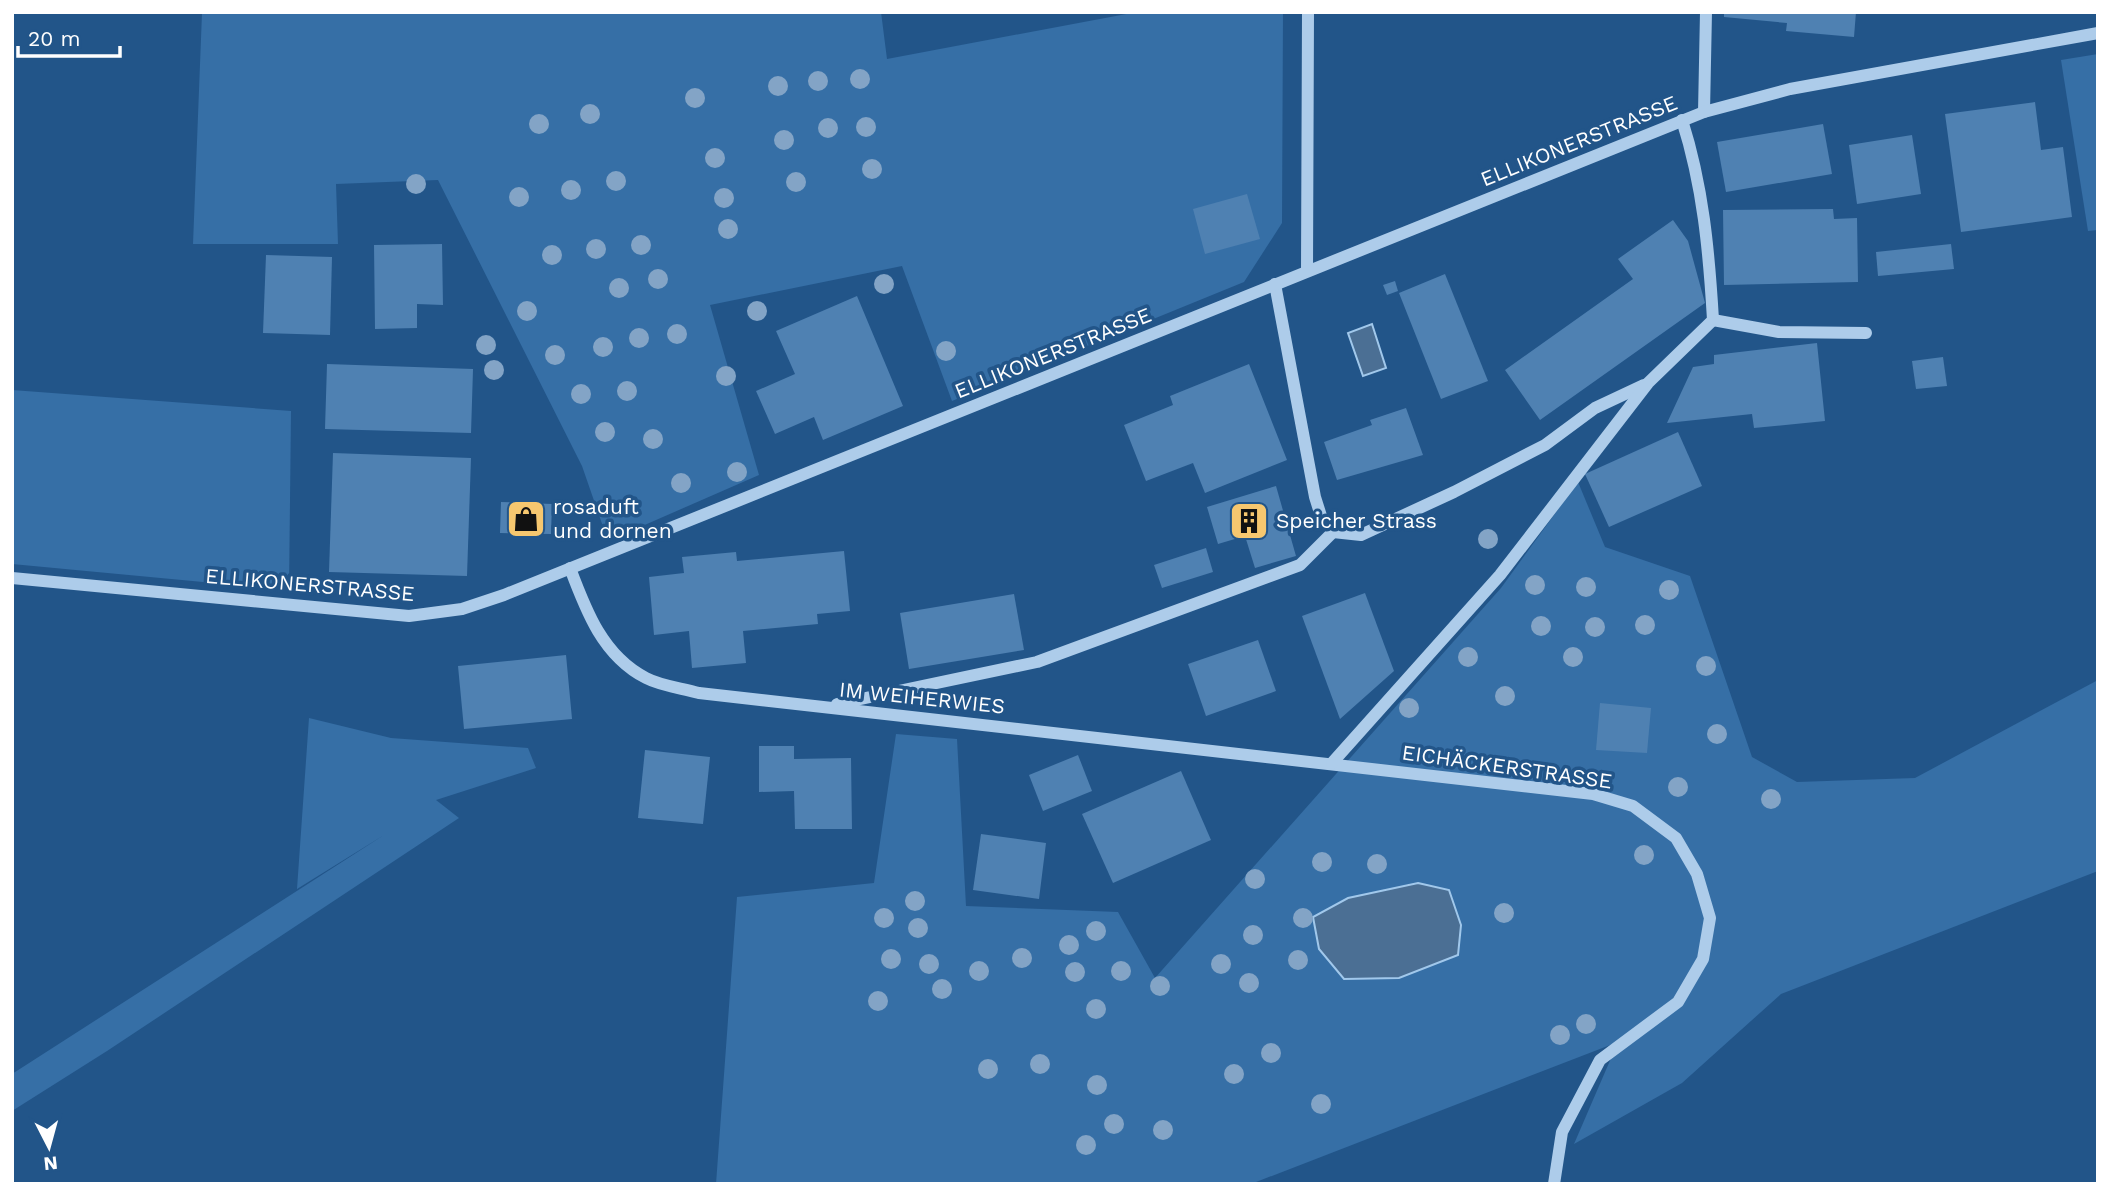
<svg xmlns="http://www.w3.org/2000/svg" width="2110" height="1196" viewBox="0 0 2110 1196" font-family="'Work Sans',sans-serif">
	<rect width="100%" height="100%" fill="#225589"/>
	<!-- green -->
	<g fill="#366fa6">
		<path d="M881,12L887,59L1137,12H1283L1282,223L1244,282L952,401L902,266L710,305L759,475L608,541L582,466L438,180L336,184L338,244H193L202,13Z"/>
		<path d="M2098,54V230L2088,231L2061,60Z"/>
		<path d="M12,390L291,411L289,590L12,564Z"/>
		<path d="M1578,482L1605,547L1690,576L1752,757L1797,782L1915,778L2098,680V871L1781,994L1682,1083L1574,1144L1618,1042L1251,1184H716L737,897L874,883L896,734L957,739L966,906L1118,912L1155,978L1501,588Z"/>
		<path d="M309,718L391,738L528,748L536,768L436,800L459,818L107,1051L12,1111V1074L384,835L297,889Z"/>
	</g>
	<!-- water -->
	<g fill="#4b6f94" stroke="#a1c8eb" stroke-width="2">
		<path d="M1372,324L1386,368L1363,376L1348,333Z"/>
		<path d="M1418,883L1449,890L1461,925L1458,955L1399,978L1344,979L1319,949L1313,917L1348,898Z"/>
	</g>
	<!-- building -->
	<g fill="#4f81b2">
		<path d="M1724,12H1856L1854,37L1786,31L1787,23L1724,17Z"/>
		<path d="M2035,102L2041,150L2063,147L2072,217L1961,232L1945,114Z"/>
		<path d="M1823,124L1832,174L1726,192L1717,142Z"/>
		<path d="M1912,135L1921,194L1857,204L1849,145Z"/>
		<path d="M1247,194L1260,239L1205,254L1193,209Z"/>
		<path d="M1833,209L1834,219L1857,218L1858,282L1724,285L1723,210Z"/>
		<path d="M1673,220L1688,241L1705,303L1540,420L1505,370L1633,279L1618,259Z"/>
		<path d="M442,244L443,305L417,304V328L375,329L374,245Z"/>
		<path d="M1951,244L1954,269L1878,276L1876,252Z"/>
		<path d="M266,255L332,257L330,335L263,333Z"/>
		<path d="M1445,274L1488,381L1441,399L1399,293Z"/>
		<path d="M1395,281L1398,291L1387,295L1383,285Z"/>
		<path d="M857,296L903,406L823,440L814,417L775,434L756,391L795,374L776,331Z"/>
		<path d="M1817,343L1825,421L1754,428L1752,414L1667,423L1693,367L1714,364V355Z"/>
		<path d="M1943,357L1947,386L1916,389L1912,361Z"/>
		<path d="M327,364L473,369L471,433L325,429Z"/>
		<path d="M1249,364L1287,460L1205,493L1193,463L1146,481L1124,425L1173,405L1170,396Z"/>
		<path d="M1406,408L1423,455L1337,480L1324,442L1372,425L1370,420Z"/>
		<path d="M1678,432L1702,486L1609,527L1585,474Z"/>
		<path d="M333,453L471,458L467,576L329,572Z"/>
		<path d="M1276,486L1296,556L1255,568L1245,536L1218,544L1207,507Z"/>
		<path d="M501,502L552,504L551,534L500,533Z"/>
		<path d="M1206,548L1213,572L1162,588L1154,565Z"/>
		<path d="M844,551L850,611L817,614L818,624L743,631L746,663L692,668L689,631L654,635L649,577L684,573L682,557L736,552L737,561Z"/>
		<path d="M1365,593L1394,671L1340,719L1302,616Z"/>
		<path d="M1014,594L1024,650L909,669L900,613Z"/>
		<path d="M1258,640L1276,691L1206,716L1188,664Z"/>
		<path d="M566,655L572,719L464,729L458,666Z"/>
		<path d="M1600,703L1651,708L1647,753L1596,750Z"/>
		<path d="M759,746H794V759L851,758L852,829H795L794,791L759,792Z"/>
		<path d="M645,750L710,757L703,824L638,818Z"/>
		<path d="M1078,755L1092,791L1043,811L1029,775Z"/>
		<path d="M1181,771L1211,840L1113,883L1082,814Z"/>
		<path d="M981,834L1046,843L1039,899L973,890Z"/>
	</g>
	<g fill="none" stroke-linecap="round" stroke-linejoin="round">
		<!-- minor -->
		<g stroke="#adccea" stroke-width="12">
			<path d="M1704,112L1706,12"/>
			<path d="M1307,271L1308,12"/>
			<path d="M1275,284L1315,497L1321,516L1333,532L1361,535L1454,492L1545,445L1595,408L1644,385"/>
			<path d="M1713,320L1779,332L1866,333"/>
			<path d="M570,568C586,611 603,656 646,678C661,686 682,688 699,693L1593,794L1633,806L1676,838L1697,874L1710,918L1703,959L1678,1002L1600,1060L1562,1132L1554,1184"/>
			<path d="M12,578L409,616L462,609L504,595L1704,112L1790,89L2098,33"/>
			<path d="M837,704L1037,662L1300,565L1333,532"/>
			<path d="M1332,763L1500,575L1648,383L1713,320C1709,251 1703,186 1682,120"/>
		</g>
	</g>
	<!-- trees -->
	<g fill="#83a4c6">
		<circle cx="860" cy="79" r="10"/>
		<circle cx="818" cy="81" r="10"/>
		<circle cx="778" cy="86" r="10"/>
		<circle cx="695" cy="98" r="10"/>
		<circle cx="590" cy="114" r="10"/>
		<circle cx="539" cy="124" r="10"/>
		<circle cx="866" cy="127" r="10"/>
		<circle cx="828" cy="128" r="10"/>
		<circle cx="784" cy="140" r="10"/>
		<circle cx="715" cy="158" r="10"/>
		<circle cx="872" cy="169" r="10"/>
		<circle cx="616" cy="181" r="10"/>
		<circle cx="796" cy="182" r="10"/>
		<circle cx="416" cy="184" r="10"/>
		<circle cx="571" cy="190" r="10"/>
		<circle cx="519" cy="197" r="10"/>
		<circle cx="724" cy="198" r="10"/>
		<circle cx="728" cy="229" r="10"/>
		<circle cx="641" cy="245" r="10"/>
		<circle cx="596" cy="249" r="10"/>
		<circle cx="552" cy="255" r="10"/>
		<circle cx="658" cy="279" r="10"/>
		<circle cx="884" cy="284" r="10"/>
		<circle cx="619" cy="288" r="10"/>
		<circle cx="527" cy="311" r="10"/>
		<circle cx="757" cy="311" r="10"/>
		<circle cx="677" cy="334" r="10"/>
		<circle cx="639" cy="338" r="10"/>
		<circle cx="486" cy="345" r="10"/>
		<circle cx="603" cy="347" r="10"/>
		<circle cx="946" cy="351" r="10"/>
		<circle cx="555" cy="355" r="10"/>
		<circle cx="494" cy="370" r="10"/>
		<circle cx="726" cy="376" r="10"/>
		<circle cx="627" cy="391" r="10"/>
		<circle cx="581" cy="394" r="10"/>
		<circle cx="605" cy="432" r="10"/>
		<circle cx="653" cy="439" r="10"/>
		<circle cx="737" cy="472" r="10"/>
		<circle cx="681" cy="483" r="10"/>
		<circle cx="1488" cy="539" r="10"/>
		<circle cx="1535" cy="585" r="10"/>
		<circle cx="1586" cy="587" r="10"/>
		<circle cx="1669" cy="590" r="10"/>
		<circle cx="1645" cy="625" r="10"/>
		<circle cx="1541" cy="626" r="10"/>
		<circle cx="1595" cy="627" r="10"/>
		<circle cx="1468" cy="657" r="10"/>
		<circle cx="1573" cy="657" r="10"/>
		<circle cx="1706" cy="666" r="10"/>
		<circle cx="1505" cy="696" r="10"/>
		<circle cx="1409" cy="708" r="10"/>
		<circle cx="1717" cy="734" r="10"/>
		<circle cx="1678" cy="787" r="10"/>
		<circle cx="1771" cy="799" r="10"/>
		<circle cx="1644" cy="855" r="10"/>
		<circle cx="1322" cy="862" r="10"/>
		<circle cx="1377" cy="864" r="10"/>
		<circle cx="1255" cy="879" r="10"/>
		<circle cx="915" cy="901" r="10"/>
		<circle cx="1504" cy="913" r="10"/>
		<circle cx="884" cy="918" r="10"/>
		<circle cx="1303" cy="918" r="10"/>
		<circle cx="918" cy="928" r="10"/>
		<circle cx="1096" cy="931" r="10"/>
		<circle cx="1253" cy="935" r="10"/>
		<circle cx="1069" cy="945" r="10"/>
		<circle cx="1022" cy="958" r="10"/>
		<circle cx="891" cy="959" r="10"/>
		<circle cx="1298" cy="960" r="10"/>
		<circle cx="929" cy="964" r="10"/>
		<circle cx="1221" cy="964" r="10"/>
		<circle cx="979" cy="971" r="10"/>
		<circle cx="1121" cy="971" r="10"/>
		<circle cx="1075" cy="972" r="10"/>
		<circle cx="1249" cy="983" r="10"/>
		<circle cx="1160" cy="986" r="10"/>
		<circle cx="942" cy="989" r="10"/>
		<circle cx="878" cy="1001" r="10"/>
		<circle cx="1096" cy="1009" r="10"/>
		<circle cx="1586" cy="1024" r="10"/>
		<circle cx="1560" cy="1035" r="10"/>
		<circle cx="1271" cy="1053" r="10"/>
		<circle cx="1040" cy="1064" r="10"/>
		<circle cx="988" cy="1069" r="10"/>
		<circle cx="1234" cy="1074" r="10"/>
		<circle cx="1097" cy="1085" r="10"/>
		<circle cx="1321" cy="1104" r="10"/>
		<circle cx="1114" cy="1124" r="10"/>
		<circle cx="1163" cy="1130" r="10"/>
		<circle cx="1086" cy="1145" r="10"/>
	</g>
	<!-- icons -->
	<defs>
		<g id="shop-square" transform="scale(2.0125)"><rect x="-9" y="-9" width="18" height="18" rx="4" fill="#f6c76f" stroke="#225589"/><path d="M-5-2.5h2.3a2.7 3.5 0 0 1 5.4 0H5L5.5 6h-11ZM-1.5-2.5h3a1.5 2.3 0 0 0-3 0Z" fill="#111"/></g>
		<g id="building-square" transform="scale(2.0125)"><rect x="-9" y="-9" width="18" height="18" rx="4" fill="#f6c76f" stroke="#225589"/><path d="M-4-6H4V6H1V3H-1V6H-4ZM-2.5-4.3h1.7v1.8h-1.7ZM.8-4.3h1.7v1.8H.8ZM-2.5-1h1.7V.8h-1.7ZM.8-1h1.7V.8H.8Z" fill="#111"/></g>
	</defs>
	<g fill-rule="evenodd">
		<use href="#shop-square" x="526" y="519"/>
		<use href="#building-square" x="1249" y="521"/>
	</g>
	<g text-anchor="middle" stroke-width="7" stroke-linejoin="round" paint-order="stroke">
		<!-- street labels -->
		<g font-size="21" fill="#fff" stroke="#225589">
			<text transform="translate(1579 141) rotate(-22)" y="7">ELLIKONERSTRASSE</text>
			<text transform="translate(1053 353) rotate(-22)" y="7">ELLIKONERSTRASSE</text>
			<text transform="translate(310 585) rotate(5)" y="7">ELLIKONERSTRASSE</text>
			<text transform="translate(922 698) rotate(6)" y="7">IM WEIHERWIES</text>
			<text transform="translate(1507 767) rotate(8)" y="7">EICHÄCKERSTRASSE</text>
		</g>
		<!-- poi labels -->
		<g font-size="21" fill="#fff" stroke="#225589" text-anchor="start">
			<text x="553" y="514">rosaduft<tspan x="553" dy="24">und dornen</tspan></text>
			<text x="1276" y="528">Speicher Strass</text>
		</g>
	</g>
	<!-- border -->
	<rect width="2110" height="1196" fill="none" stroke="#ffffff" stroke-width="28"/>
	<!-- north arrow -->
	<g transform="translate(49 1147) rotate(174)" stroke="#225589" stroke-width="5" paint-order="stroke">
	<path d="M0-5L12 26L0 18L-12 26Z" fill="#ffffff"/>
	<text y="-10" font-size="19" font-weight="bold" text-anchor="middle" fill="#ffffff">N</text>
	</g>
	<!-- scale -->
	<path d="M18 46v10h102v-10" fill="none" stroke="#ffffff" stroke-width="3.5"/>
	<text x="28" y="46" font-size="21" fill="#ffffff" stroke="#225589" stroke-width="5" paint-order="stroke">20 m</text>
</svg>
